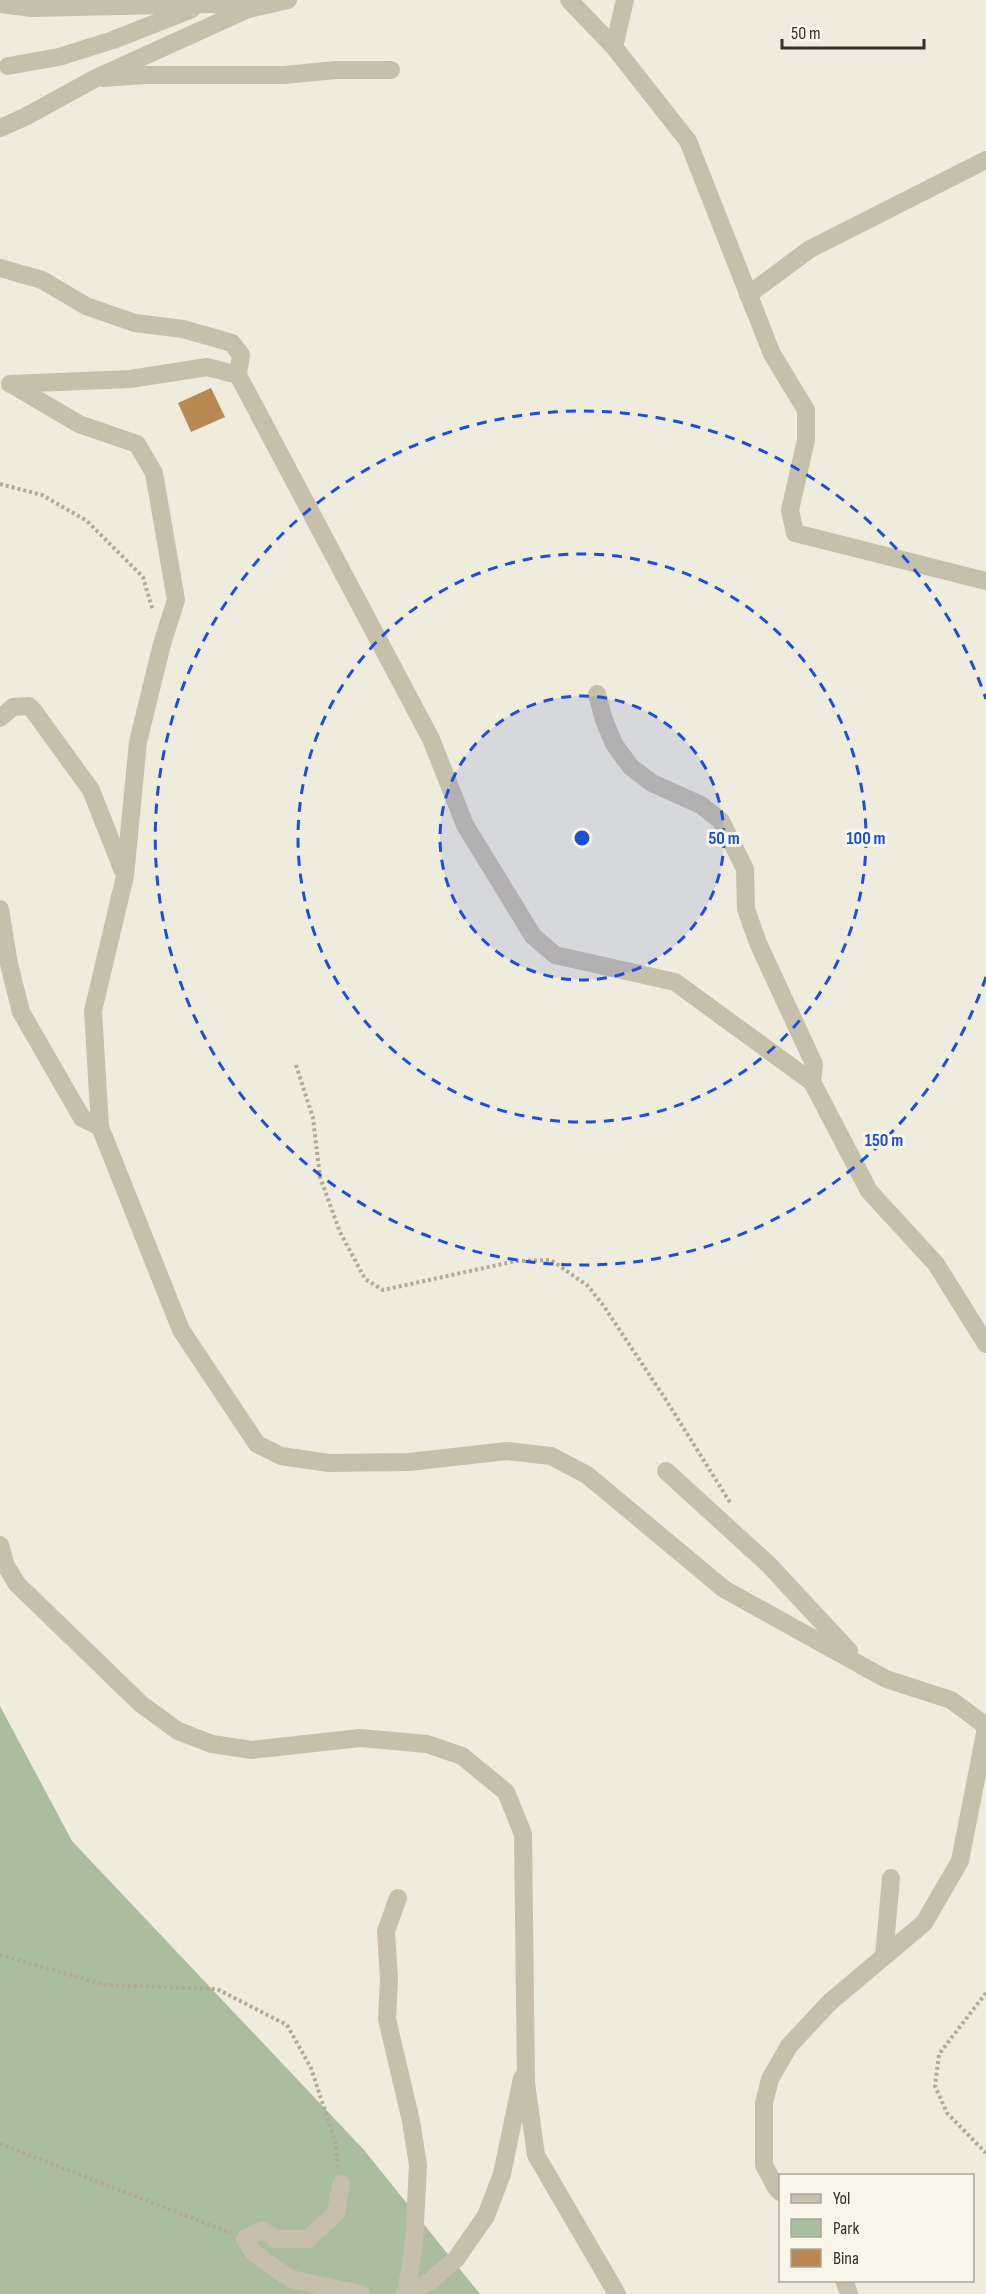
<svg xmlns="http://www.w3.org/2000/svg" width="986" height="2294" viewBox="0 0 986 2294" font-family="'Sofia Sans Condensed',sans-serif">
	<rect width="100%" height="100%" fill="#efecdd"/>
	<!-- green -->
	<path fill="#aabd9f" d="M0,1706L72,1841L364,2150L480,2294H0Z"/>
	<!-- building -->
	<path fill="#b88952" d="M211,388L225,417L191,432L178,403Z"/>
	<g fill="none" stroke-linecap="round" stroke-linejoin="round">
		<!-- path -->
		<g stroke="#b2aa95" stroke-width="4" stroke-dasharray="3 3" stroke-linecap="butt">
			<path d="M0,484L42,495L87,521L143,577L153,611"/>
			<path d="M296,1065L313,1118L320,1177L340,1232L365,1279L383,1290L516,1261L551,1260L588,1286L603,1305L666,1400L731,1504"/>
			<path d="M0,1955L106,1985L217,1989L287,2025L311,2068L335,2141L338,2167"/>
			<path d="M986,1993L939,2054L935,2086L947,2113L986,2153"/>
			<path d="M0,2144L231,2233"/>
		</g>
		<!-- minor -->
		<g stroke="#c6bfab" stroke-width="18">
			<path d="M569,0L614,47L688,141L772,354L806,410V440L790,510L795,533L986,581"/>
			<path d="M0,4L31,8L211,4L248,9"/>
			<path d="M614,47L625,0"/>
			<path d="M8,66L59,57L113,40L192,9"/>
			<path d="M103,78L146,75H284L336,70H391"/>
			<path d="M0,128L25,117L96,78L248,9L288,0"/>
			<path d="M0,268L42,280L86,306L135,323L183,329L232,343L241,355L238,375L431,739L465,825L533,936L555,955L675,982L812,1082L869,1191L936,1264L986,1344"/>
			<path d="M748,295L810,249L986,160"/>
			<path d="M10,384L130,379L207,367L238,375"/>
			<path d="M11,384L79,424L137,444L154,473L176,600L162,644L138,742L125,876L93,1011L100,1127L181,1330L257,1444L281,1456L329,1463L409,1462L507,1451L551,1456L587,1475L724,1589L886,1679L951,1700L986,1726"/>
			<path d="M597,694L604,720L614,744L631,767L652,783L701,805L721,821L745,869L746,909L758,943L814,1064L812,1082"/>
			<path d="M0,718L13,707L29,706L33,710L91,790L123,871"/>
			<path d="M0,909L9,964L21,1012L82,1118L100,1127"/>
			<path d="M666,1471L768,1564L849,1651"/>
			<path d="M0,1545L6,1566L17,1584L141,1704L178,1731L212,1744L251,1750L360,1738L427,1744L462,1756L506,1792L523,1834L526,2083L536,2155L617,2294"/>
			<path d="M398,1898L386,1931L389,1979L387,2019L411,2121L418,2165L414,2243L406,2293"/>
			<path d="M884,1956L891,1878"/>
			<path d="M341,2184L336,2213L308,2239H276L262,2230L245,2239L254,2253L291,2279L361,2294"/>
			<path d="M780,2192L775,2186L764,2165V2103L770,2079L789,2046L830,2002L924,1923L960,1861L986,1728"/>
			<path d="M844,2280L849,2294"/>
			<path d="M404,2294L429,2282L456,2259L486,2216L502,2174L522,2078"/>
		</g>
	</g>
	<!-- distance rings -->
	<circle cx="582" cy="838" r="142" fill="#1d4ed8" fill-opacity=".12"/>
	<g fill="none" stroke="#1d4ed8" stroke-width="3" stroke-dasharray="10 8">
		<circle cx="582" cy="838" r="142"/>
		<circle cx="582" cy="838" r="284"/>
		<path d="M986 977A427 427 0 1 1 986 699"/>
	</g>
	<circle cx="582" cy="838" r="9" fill="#1d4ed8" stroke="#f8f5e9" stroke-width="3"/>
	<g font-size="18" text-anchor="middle" font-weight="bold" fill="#1d4ed8" stroke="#f8f5e9" stroke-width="6" stroke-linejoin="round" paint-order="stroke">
		<text x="724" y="844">50 m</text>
		<text x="866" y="844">100 m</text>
		<text x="884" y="1146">150 m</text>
	</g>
	<!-- legend -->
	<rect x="779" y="2174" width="195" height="108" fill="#f8f5e9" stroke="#aaa69c" stroke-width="1.5"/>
	<rect x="791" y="2194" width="30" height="9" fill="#c6bfab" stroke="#aaa69c" stroke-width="1.5"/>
	<text x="833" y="2204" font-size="18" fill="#353029">Yol</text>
	<rect x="791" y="2219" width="30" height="18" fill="#aabd9f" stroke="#aaa69c" stroke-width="1.5"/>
	<text x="833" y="2234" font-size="18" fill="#353029">Park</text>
	<rect x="791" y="2249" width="30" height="18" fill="#b88952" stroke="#aaa69c" stroke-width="1.5"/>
	<text x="833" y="2264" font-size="18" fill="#353029">Bina</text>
	<!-- scale -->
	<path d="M782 39v9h142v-9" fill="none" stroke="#353029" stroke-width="3"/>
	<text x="791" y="39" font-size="18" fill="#353029" stroke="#f8f5e9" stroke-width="4.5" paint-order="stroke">50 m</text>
</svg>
